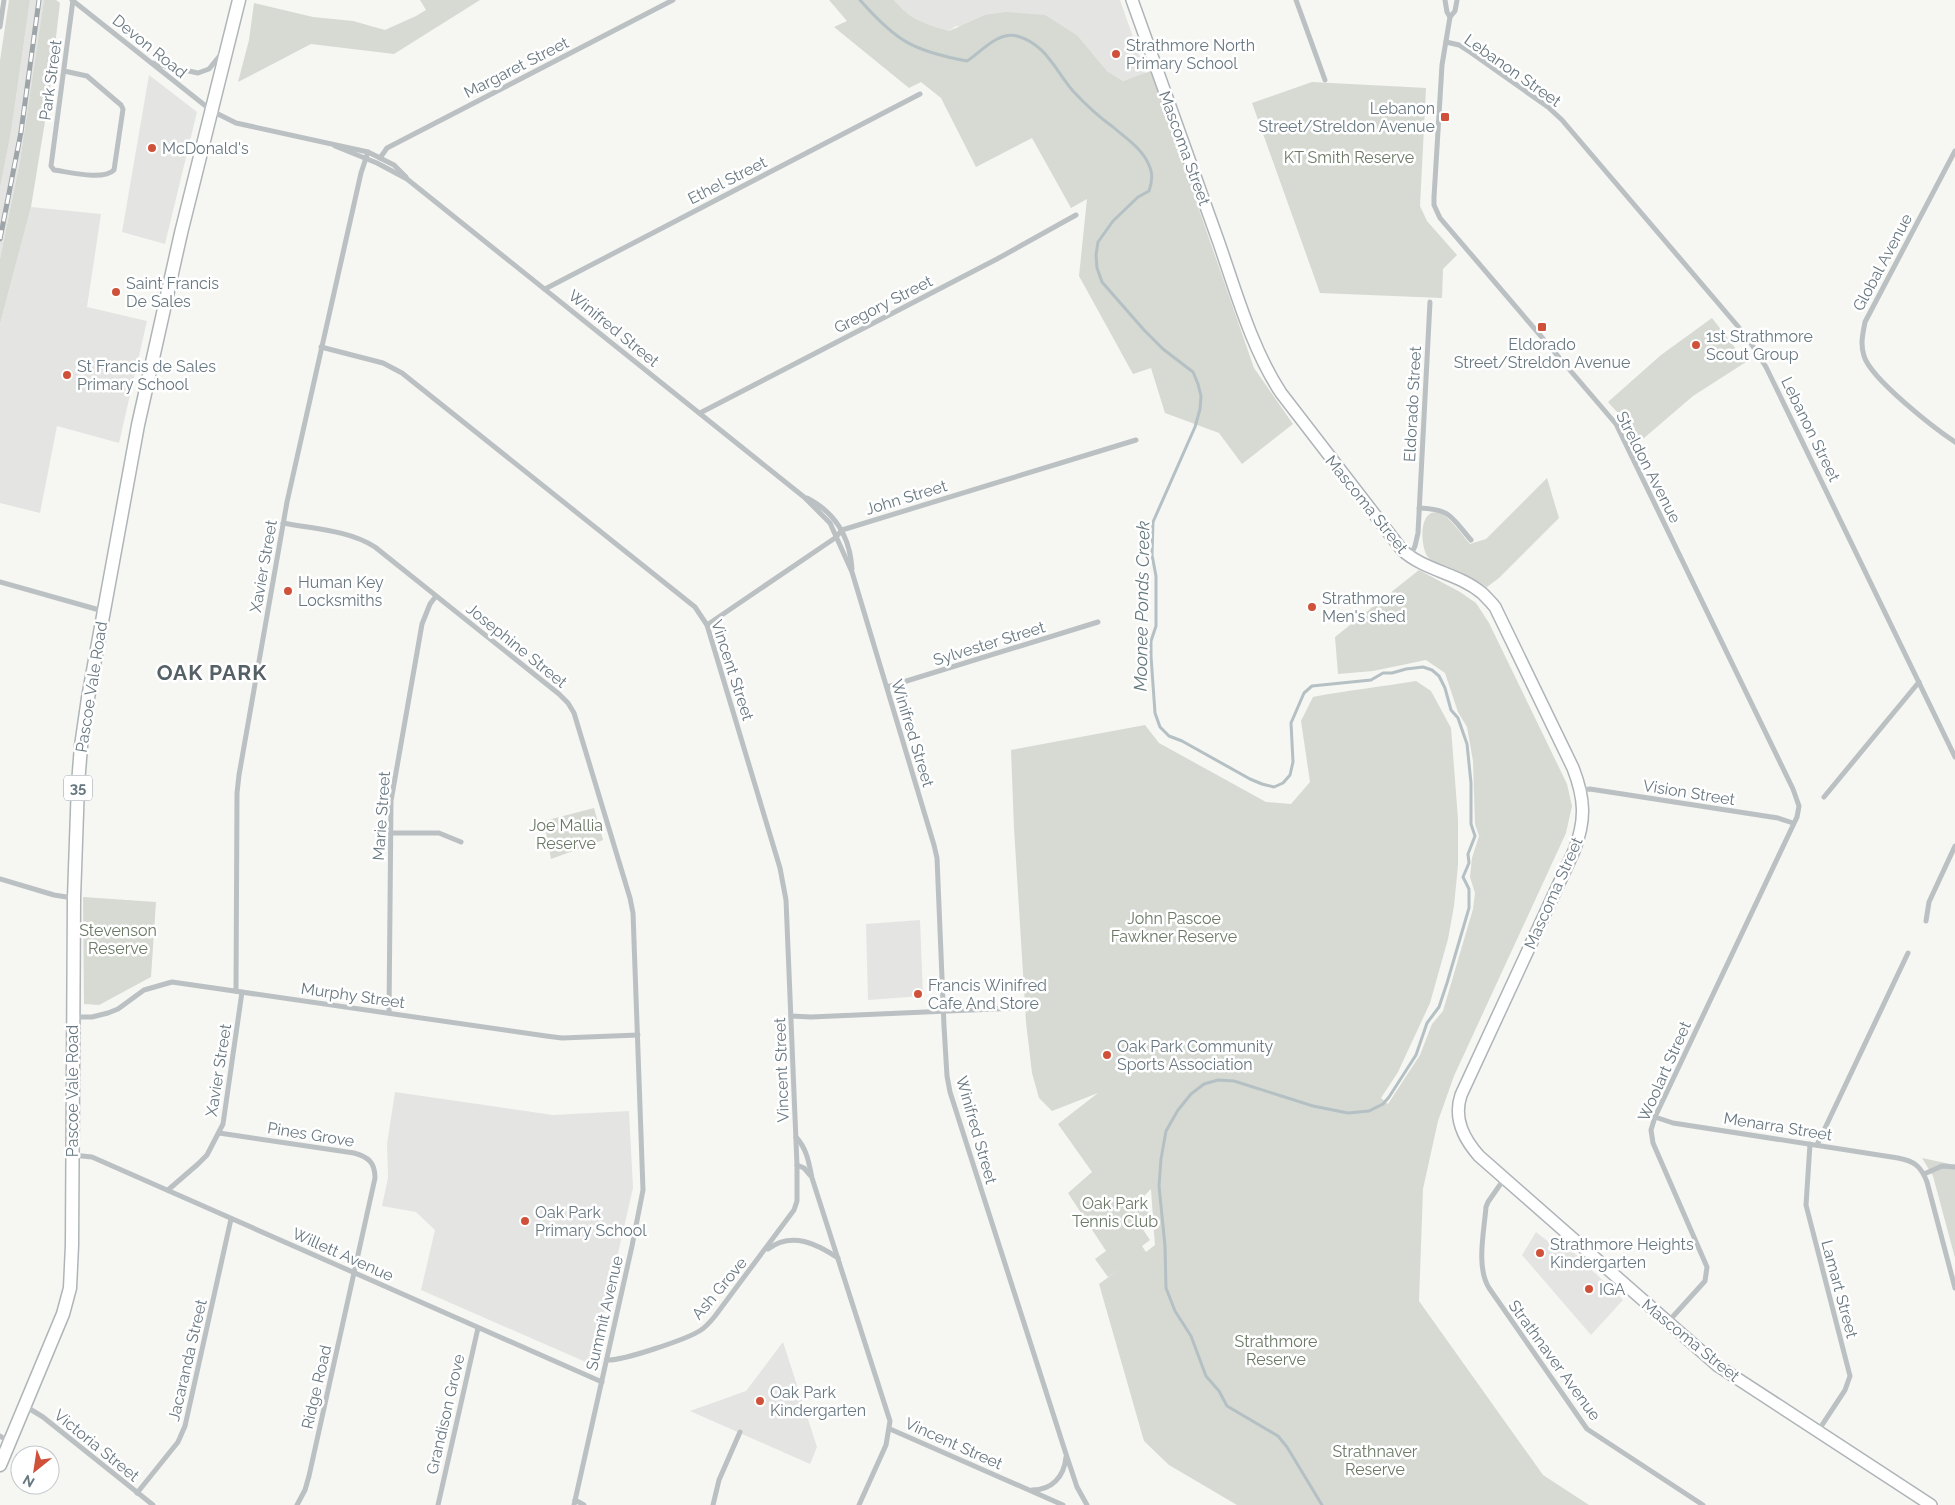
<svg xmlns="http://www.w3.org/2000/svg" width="1955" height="1505" viewBox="0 0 1955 1505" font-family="Raleway,sans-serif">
	<rect width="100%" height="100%" fill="#f6f6f3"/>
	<!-- built -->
	<g fill="#e4e5e3">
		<path d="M30,0H44L43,9L20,161L0,259V188L11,132Z"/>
		<path d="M894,0H1120L1146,74L1123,81L1107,71L1078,36L956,26L949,31L917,21L902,10Z"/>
		<path d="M149,75L197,112L165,244L122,232Z"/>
		<path d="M31,207L101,214L87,307L147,321L119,443L57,426L40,513L0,503V324Z"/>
		<path d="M920,920L923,996L868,1000L866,924Z"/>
		<path d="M395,1092L553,1115L629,1111L633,1188L593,1362L588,1363L421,1290L435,1230L416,1212L382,1206L388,1178L387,1144Z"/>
		<path d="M1536,1232L1559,1250L1565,1244L1623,1300L1591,1335L1522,1255Z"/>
		<path d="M783,1342L817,1447L810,1464L690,1411L746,1391Z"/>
	</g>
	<!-- green -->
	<g fill="#d6dad3" fill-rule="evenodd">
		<path d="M9,0H30L11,132L0,188V61Z"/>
		<path d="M44,0H56L60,3L49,97L31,207L0,324V259L20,161Z"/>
		<path d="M420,0H480L394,54L311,44L238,82L249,40L254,3L313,17L353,21L385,30L416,16L426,10Z"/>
		<path d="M829,0H894C911,21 924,23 949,31L985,15L1006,12L1045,15L1078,36L1107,71L1123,81L1151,71L1254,368L1293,424L1242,464L1219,433L1165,413L1151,368L1133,374L1079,276L1087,199L1071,208L1032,138L976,167L941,98L921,82L909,88L834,27L847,21Z"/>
		<path d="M1312,82L1426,88L1420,206L1427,221L1457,255L1443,269L1442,298L1320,293L1252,103Z"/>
		<path d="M1712,318L1746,362L1693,396L1637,444L1627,423L1608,402L1661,355Z"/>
		<path d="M1547,478L1559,518L1499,578L1487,587C1482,584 1476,580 1470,577C1459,572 1436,566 1428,557C1420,548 1418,506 1440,513C1449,516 1463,536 1470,544L1486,539Z"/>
		<path d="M1419,570L1460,592L1476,603L1489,623L1567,784L1572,806L1566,833L1454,1076L1438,1121L1423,1189L1419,1301L1543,1475L1589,1505H1237L1169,1465L1144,1441L1099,1284L1121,1268L1108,1277L1095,1259L1106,1251L1068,1193L1092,1172L1058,1124L1098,1093L1052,1111L1039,1098L1032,1073L1026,1022L1014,828L1011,750L1145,725L1159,743L1266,802L1291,804L1310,782L1301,721L1313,697C1347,690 1382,687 1416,681L1431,691L1451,728L1458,819V865L1454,906L1448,939L1430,1003L1398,1072L1381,1098L1388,1104L1420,1055L1432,1024L1443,1011L1473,909L1475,893L1470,877L1472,858L1479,836L1475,824L1473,761L1467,727L1458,712L1445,673L1426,660L1373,671L1338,674L1335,637ZM1151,1189L1153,1218L1152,1219L1141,1199ZM1153,1221L1155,1245L1146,1252L1142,1246L1150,1240L1142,1228Z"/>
		<path d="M594,808L603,840L551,859L544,821Z"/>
		<path d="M83,897L156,902L151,977L99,1005L84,1004Z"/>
		<path d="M1922,1158L1955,1165V1258L1933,1176Z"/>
	</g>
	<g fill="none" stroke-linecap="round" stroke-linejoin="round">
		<!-- stream -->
		<path stroke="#b4c0c3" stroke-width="3" d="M860,0C896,41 913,51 967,61C981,52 998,31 1017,36C1046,44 1055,70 1073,91C1085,104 1099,117 1113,127C1123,136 1136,144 1144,156C1152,168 1154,177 1149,191L1138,197L1113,221L1098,242L1096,255L1097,268L1102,282L1144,330L1163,349L1193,372L1198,384L1201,396L1200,409L1195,427L1153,522L1152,555L1156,576V626L1151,641V656L1155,713L1160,727L1169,736L1182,741L1250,779L1262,784L1274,787L1283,783L1290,775L1293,762L1291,723L1304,693L1312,686L1371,680L1383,673H1392L1406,669L1423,667L1432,670L1439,676L1445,688L1451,710L1458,718L1467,744L1471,783V824L1475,836L1468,854L1469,863L1463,877L1469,889V908L1447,983L1439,1007L1427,1023L1416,1055L1389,1097L1383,1104L1369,1111L1348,1113L1313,1106L1234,1081L1218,1080L1204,1084L1191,1094L1178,1110L1166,1131L1161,1159L1159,1186L1165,1246L1166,1288L1175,1311L1191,1336L1206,1376L1219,1391L1227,1406L1278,1436L1287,1447L1322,1505"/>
		<!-- secondary casing -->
		<g stroke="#aeb4b8" stroke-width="14">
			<path id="secondary" d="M1132,0C1161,81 1190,162 1219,243C1236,292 1252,349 1281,393L1402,550C1425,571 1458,573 1482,593C1486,597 1491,602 1495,607L1573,768C1585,799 1586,820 1574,851L1461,1095C1453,1119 1464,1139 1479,1156L1718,1366L1931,1505"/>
		</g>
		<!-- primary casing -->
		<g stroke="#afb5b7" stroke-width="15">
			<path id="primary" d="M0,1465L63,1314L70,1288L72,1245L74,898L78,784L81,746L88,698L138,425L181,233L239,0"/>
		</g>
		<!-- street -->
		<g stroke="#bbc0c3" stroke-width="5">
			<path d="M72,0L212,111L236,123L368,152L394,165L406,177"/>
			<path d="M1296,0L1325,80"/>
			<path d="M1445,0L1447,12L1450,17"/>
			<path d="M1457,0L1455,11L1450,17L1442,65L1434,197V205L1440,218L1616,424L1793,789L1799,806L1797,817L1655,1117L1651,1130L1653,1143L1707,1267L1705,1281L1668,1322"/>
			<path d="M0,27L4,0"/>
			<path d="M1446,42L1459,45L1470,52L1548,107L1562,120L1747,337L1766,367L1955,757"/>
			<path d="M152,63L198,73L209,69L222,53"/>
			<path d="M64,71L87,76L121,105L123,109L114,170C103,181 69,172 54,170L51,166L73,0"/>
			<path d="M335,146L377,163L407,179L804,497L830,523L852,572L934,845L937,858L944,1026L947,1076L950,1092L1066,1454L1077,1487L1087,1505"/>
			<path d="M1955,151L1865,322C1863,333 1860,344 1864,356C1871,379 1934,428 1955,442"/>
			<path d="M380,158L387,148L673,0"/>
			<path d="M545,289L920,94"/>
			<path d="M321,347L383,363L402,373L695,607L707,625L780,868L786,900L797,1165V1201L794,1210L715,1316C711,1321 707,1326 701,1330C688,1339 622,1361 607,1360"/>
			<path d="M700,413L997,259L1076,215"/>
			<path d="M807,498C836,513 850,538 852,569"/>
			<path d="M1419,508C1451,509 1451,517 1471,540"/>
			<path d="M283,523C314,529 348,530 375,547L559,694L568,703L574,713L630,898L633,913L643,1190L632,1246L574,1505"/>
			<path d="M1410,557L1415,546L1418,533L1430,302"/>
			<path d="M0,582L103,611"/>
			<path d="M707,625L835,538L842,530L1136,440"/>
			<path d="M887,687L1098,622"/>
			<path d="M1581,790L1590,789L1778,818L1793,823"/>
			<path d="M1824,797L1919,682"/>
			<path d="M391,833H439L461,842"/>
			<path d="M0,879L54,895L73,898"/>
			<path d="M1926,921L1929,902L1955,846"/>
			<path d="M236,991L237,793L239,775L287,502L361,173L368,152"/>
			<path d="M389,1013L391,801L422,624L430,604L436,596"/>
			<path d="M791,1016L811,1017L1017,1008"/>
			<path d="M74,1017H92L108,1013L118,1009L144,990L172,982L546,1036L562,1038L638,1035"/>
			<path d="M1655,1117L1673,1123L1898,1158C1914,1161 1921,1166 1927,1182L1955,1288"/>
			<path d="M219,1133L354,1153C368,1157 375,1162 375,1178L309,1476L305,1490L297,1505"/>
			<path d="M796,1137C807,1149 809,1163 812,1178L890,1421L886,1445L859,1505"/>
			<path d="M1810,1144L1806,1205L1850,1376L1845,1390L1818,1431"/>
			<path d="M1817,1145L1908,953"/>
			<path d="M72,1155L92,1157L602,1382"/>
			<path d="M797,1165L804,1168L810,1175"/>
			<path d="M1924,1174L1942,1166L1955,1167"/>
			<path d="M1504,1179L1488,1202L1486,1207C1484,1232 1476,1267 1489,1288L1587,1429L1703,1505"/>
			<path d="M168,1190L198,1164L207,1155L223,1124L242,992"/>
			<path d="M768,1249C792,1231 817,1244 838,1258"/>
			<path d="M25,1406L43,1417L153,1505"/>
			<path d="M890,1429L1063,1505"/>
			<path d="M0,1436L9,1442"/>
			<path d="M1032,1490C1052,1490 1064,1477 1066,1457"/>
			<path d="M137,1493L178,1442L185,1426L231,1219"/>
			<path d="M575,1500L584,1505"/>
			<path d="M438,1505L478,1328"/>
			<path d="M713,1505L719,1480L740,1432"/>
		</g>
		<!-- secondary -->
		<use href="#secondary" stroke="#fff" stroke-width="11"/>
		<!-- primary -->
		<use href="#primary" stroke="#fff" stroke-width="12"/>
		<!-- rail casing -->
		<g stroke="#9ea5a9" stroke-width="5">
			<path id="rail" d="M0,239L21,132L39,0"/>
		</g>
		<!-- rail -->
		<use href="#rail" stroke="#fff" stroke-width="3" stroke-dasharray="9" stroke-linecap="butt"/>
	</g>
	<!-- markers -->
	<g fill="#d05139" stroke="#fff" stroke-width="2">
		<circle cx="1116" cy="54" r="5"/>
		<rect x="1440" y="112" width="10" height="10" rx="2.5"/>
		<circle cx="152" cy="148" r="5"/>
		<circle cx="116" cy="292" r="5"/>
		<rect x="1537" y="322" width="10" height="10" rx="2.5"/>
		<circle cx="1696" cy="345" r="5"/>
		<circle cx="67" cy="375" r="5"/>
		<circle cx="288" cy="591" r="5"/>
		<circle cx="1312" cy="607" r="5"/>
		<circle cx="918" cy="994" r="5"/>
		<circle cx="1107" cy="1055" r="5"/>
		<circle cx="525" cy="1221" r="5"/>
		<circle cx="1540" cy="1253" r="5"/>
		<circle cx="1589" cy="1289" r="5"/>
		<circle cx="760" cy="1401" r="5"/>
	</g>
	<g text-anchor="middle" stroke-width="5" stroke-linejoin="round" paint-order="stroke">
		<!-- shield labels -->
		<rect fill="#fff" stroke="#95a0a7" stroke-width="1" x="64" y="775.5" width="28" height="25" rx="4"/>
		<g font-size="15" font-weight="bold" fill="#687881">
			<text x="78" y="793">35</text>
		</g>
		<!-- poi labels -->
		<g font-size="16" fill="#687881" stroke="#fff" text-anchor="start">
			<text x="1126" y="51">Strathmore North<tspan x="1126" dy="18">Primary School</tspan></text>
			<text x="1435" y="114" text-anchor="end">Lebanon<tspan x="1435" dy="18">Street/Streldon Avenue</tspan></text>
			<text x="162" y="154">McDonald's</text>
			<text x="126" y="289">Saint Francis<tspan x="126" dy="18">De Sales</tspan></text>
			<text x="1706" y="342">1st Strathmore<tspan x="1706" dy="18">Scout Group</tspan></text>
			<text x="1542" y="350" text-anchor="middle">Eldorado<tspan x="1542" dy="18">Street/Streldon Avenue</tspan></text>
			<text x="77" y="372">St Francis de Sales<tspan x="77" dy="18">Primary School</tspan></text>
			<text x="298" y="588">Human Key<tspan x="298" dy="18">Locksmiths</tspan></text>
			<text x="1322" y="604">Strathmore<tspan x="1322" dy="18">Men's shed</tspan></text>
			<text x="928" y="991">Francis Winifred<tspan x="928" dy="18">Cafe And Store</tspan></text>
			<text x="1117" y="1052">Oak Park Community<tspan x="1117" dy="18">Sports Association</tspan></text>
			<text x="535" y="1218">Oak Park<tspan x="535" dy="18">Primary School</tspan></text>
			<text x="1550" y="1250">Strathmore Heights<tspan x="1550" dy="18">Kindergarten</tspan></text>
			<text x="1599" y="1295">IGA</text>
			<text x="770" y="1398">Oak Park<tspan x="770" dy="18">Kindergarten</tspan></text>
		</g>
		<!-- street labels -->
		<g font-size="16" fill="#687881" stroke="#fff">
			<text transform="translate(150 46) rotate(39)" y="6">Devon Road</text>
			<text transform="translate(516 67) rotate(-27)" y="6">Margaret Street</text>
			<text transform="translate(1513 70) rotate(35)" y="6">Lebanon Street</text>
			<text transform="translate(50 80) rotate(-82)" y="6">Park Street</text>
			<text transform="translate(1185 148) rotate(70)" y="6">Mascoma Street</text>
			<text transform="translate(727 180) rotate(-27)" y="6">Ethel Street</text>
			<text transform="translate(1882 262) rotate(-62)" y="6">Global Avenue</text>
			<text transform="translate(883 304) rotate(-27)" y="6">Gregory Street</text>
			<text transform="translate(614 328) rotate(39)" y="6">Winifred Street</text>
			<text transform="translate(1412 404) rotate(-87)" y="6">Eldorado Street</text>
			<text transform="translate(1811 429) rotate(64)" y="6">Lebanon Street</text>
			<text transform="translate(1649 467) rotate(63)" y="6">Streldon Avenue</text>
			<text transform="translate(906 497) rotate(-17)" y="6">John Street</text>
			<text transform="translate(1367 504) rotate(51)" y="6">Mascoma Street</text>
			<text transform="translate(263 566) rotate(-80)" y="6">Xavier Street</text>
			<text transform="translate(989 643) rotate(-17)" y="6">Sylvester Street</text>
			<text transform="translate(517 645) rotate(39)" y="6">Josephine Street</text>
			<text transform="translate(733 670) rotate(72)" y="6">Vincent Street</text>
			<text transform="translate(91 687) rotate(-81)" y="6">Pascoe Vale Road</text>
			<text transform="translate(913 733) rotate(73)" y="6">Winifred Street</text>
			<text transform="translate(1689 792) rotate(9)" y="6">Vision Street</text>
			<text transform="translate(381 816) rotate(-86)" y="6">Marie Street</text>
			<text transform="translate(1553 893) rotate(-66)" y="6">Mascoma Street</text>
			<text transform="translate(353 995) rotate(8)" y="6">Murphy Street</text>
			<text transform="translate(218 1070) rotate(-81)" y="6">Xavier Street</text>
			<text transform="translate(781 1070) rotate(-92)" y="6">Vincent Street</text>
			<text transform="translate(1664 1071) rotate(-66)" y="6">Woolart Street</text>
			<text transform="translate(72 1091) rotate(-90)" y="6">Pascoe Vale Road</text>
			<text transform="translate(1778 1126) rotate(9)" y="6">Menarra Street</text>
			<text transform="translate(977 1130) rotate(74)" y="6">Winifred Street</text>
			<text transform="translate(311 1134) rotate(9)" y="6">Pines Grove</text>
			<text transform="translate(343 1254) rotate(24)" y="6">Willett Avenue</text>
			<text transform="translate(719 1288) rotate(-50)" y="6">Ash Grove</text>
			<text transform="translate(1840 1289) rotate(75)" y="6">Lamart Street</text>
			<text transform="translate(604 1313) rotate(-77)" y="6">Summit Avenue</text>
			<text transform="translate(1691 1340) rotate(39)" y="6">Mascoma Street</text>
			<text transform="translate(187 1360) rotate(-77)" y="6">Jacaranda Street</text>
			<text transform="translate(1555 1360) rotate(54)" y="6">Strathnaver Avenue</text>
			<text transform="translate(316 1387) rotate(-77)" y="6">Ridge Road</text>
			<text transform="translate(445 1414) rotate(-77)" y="6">Grandison Grove</text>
			<text transform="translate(954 1443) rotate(24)" y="6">Vincent Street</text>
			<text transform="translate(97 1445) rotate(39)" y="6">Victoria Street</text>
		</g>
		<!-- park labels -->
		<g font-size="16" fill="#6b7966" stroke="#fff">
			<text x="1349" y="163">KT Smith Reserve</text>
			<text x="566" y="831">Joe Mallia<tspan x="566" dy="18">Reserve</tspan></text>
			<text x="1174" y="924">John Pascoe<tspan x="1174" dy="18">Fawkner Reserve</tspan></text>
			<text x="118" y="936">Stevenson<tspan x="118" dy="18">Reserve</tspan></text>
			<text x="1115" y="1209">Oak Park<tspan x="1115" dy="18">Tennis Club</tspan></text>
			<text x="1276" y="1347">Strathmore<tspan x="1276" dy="18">Reserve</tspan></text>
			<text x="1375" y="1457">Strathnaver<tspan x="1375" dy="18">Reserve</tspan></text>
		</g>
		<!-- water labels -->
		<g font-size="18" font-style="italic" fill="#64787d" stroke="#fff">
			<text transform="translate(1142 606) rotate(-89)" y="6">Moonee Ponds Creek</text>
		</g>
		<!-- district labels -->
		<g font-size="21" font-weight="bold" letter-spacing="1" fill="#556067" stroke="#fff">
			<text x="212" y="680">OAK PARK</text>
		</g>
	</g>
	<!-- north arrow -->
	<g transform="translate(35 1470) rotate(210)"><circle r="24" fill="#ffffff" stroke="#c3c9cd"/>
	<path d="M0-4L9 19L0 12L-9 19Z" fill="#d05139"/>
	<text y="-8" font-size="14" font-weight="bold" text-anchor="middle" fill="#687881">N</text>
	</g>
</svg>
